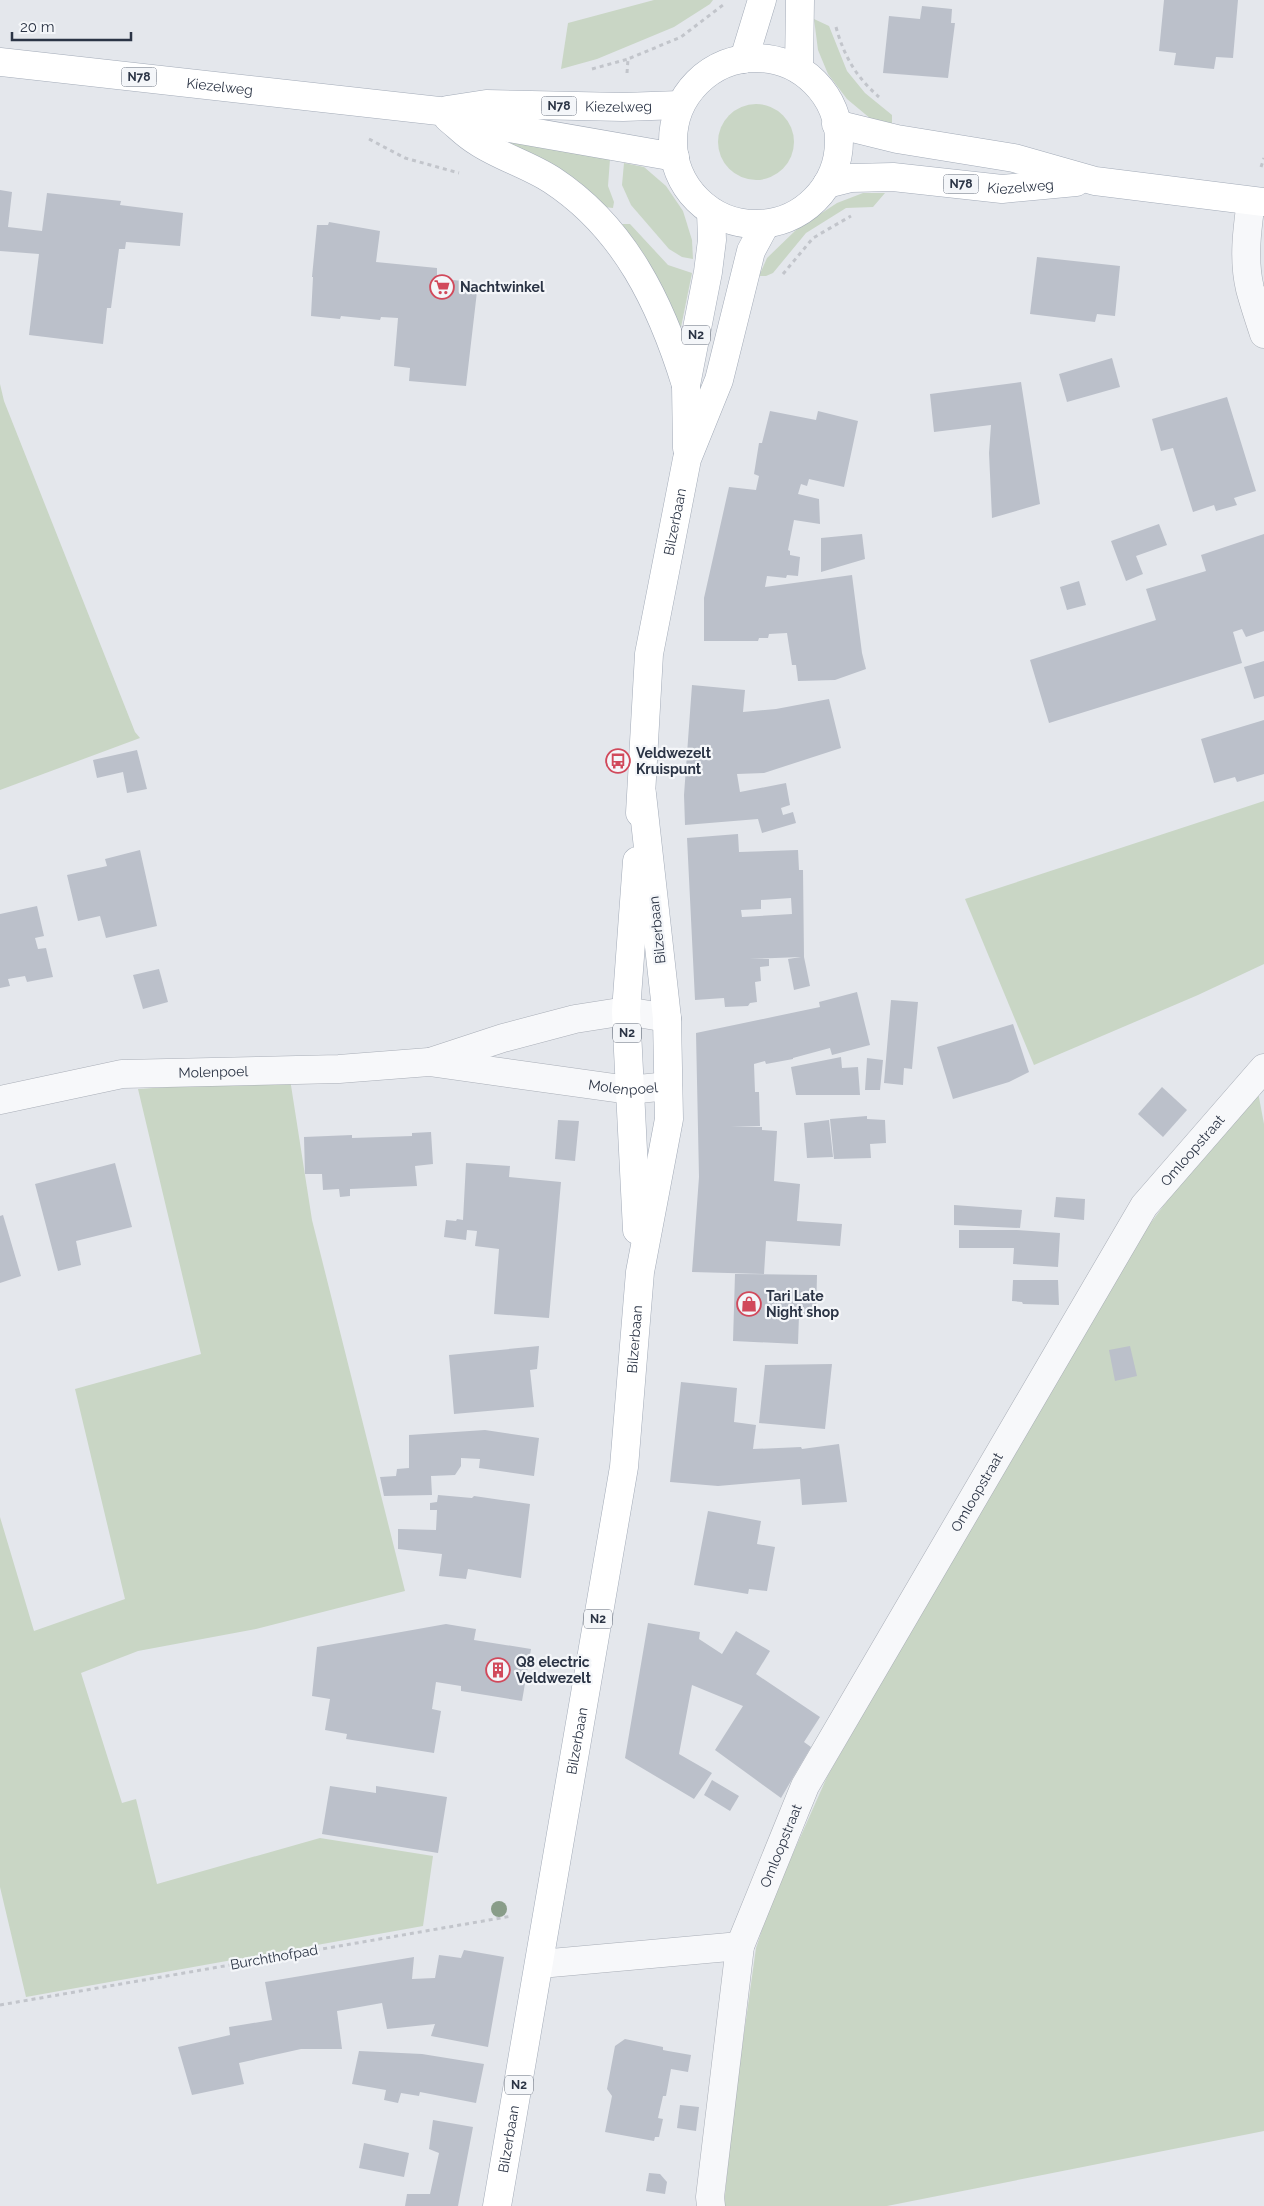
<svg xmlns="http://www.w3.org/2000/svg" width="1264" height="2206" viewBox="0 0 1264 2206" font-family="Raleway,sans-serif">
	<rect width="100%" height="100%" fill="#e4e7ec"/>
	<!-- green -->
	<g fill="#c9d6c5">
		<path d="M654,0H713L710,4L674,27L597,59L561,69L568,23Z"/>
		<path d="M814,19L829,26L847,71L865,93L892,115V126L871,119L847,99L828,74L818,50Z"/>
		<circle cx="756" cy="142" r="38"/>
		<path d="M482,135L610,159L608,186L614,202L613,208L604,207Z"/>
		<path d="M624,163L644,167L666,186L683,211L692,240L693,259L682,257L669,249L631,205L622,185Z"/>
		<path d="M863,193H885L873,207L846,208L806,233L773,273L766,276H759L767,258L796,230L837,203Z"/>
		<path d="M622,224H630L668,265L692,273L680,332L643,253Z"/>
		<path d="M0,384L4,401L135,732L140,738L0,790Z"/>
		<path d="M1264,801V964L1198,995L1034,1065L965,899Z"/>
		<path d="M290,1079L312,1220L405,1591L256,1629L138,1651L81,1673L122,1803L136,1799L157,1884L320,1838L433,1856L423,1926L26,1997L0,1887V1517L34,1631L125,1599L75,1389L201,1354L138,1089Z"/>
		<path d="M1258,1092L1264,1124V2131L887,2206H724L732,2120L756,1948L771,1903L827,1777L1087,1324L1138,1240L1193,1166Z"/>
	</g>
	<!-- building -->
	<g fill="#bbc0ca" fill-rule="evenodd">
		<path d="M1164,0H1238L1233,58L1216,57L1214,69L1174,65L1176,53L1159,51Z"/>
		<path d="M922,6L952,9L951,23H955L948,78L883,73L889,16L920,19Z"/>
		<path d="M0,190L12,192L8,227L42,231L47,193L121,201L120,205L183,213L180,246L126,242L125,249H119L111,308H107L103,344L29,335L39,254L0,251Z"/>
		<path d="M329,222L380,231L376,262L437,268V278L478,283L466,386L409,381L410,368L394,366L398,318L381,317L380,320L341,316L340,319L311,316L313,277H312L317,225H328Z"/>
		<path d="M1037,257L1120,266L1115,316L1097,314L1095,322L1030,314Z"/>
		<path d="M1112,358L1120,387L1067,402L1059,374Z"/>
		<path d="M1021,382L1040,504L992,518L989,453L991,425L934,432L930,394Z"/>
		<path d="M1227,397L1256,491L1234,498L1237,505L1216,511L1214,505L1193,512L1173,448L1161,451L1152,419Z"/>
		<path d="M770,411L816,420L818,411L858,421L844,487L809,479L807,486L801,484L798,494L819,499L820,524L794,520L788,550L790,551V555L800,557L798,576L787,575L786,578L767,576L765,587L852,575L862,653L866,669L835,680L798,681L796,665H792L787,633L769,634L768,638H759L758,641H704V598L729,487L756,490L759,476L754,474L759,443H762Z"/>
		<path d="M1159,524L1167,545L1136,556L1143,574L1126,581L1111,541Z"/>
		<path d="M862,534L865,559L821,572V538Z"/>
		<path d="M1264,534V631L1246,637L1242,629L1233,632L1242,663L1049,723L1030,660L1156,620L1146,589L1206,571L1201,555Z"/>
		<path d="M1079,581L1086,605L1067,610L1060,587Z"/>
		<path d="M1264,661V696L1254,699L1244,667Z"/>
		<path d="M692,685L745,690L743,712L776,709L829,699L841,748L764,773L737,774L740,792L786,783L790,805L781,808L783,815L793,812L796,823L762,833L758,819L685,825L684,795Z"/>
		<path d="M1264,720V774L1237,782L1235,777L1214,783L1201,739Z"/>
		<path d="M137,750L147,789L127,793L123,772L97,778L93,760Z"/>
		<path d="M738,834L739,852L798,850L799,870H803L804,957L810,986L794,990L788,959L801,957L749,959H769V966L760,967L761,981L755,982L757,1002L750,1003L748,1006L725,1007L724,998L695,1000L687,838ZM791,898L792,914L742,917L741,910L761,909V900Z"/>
		<path d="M140,850L157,926L106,938L100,916L78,921L67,875L107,866L105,859Z"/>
		<path d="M37,906L44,936L35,938L38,949L46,948L53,977L27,982L25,976L8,979L10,986L0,988V914Z"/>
		<path d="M159,969L168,1002L143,1009L133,975Z"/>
		<path d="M857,992L870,1045L832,1055L830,1048L793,1058V1059L766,1064L765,1061L754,1064L755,1092H759L760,1126L731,1127H762V1130L777,1131L774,1181L800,1184L797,1221L842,1224L840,1246L766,1241L764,1274L692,1272L699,1177L696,1033L820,1007L819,1002Z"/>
		<path d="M891,1000L918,1002L912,1069L904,1068L903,1085L884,1083Z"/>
		<path d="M1013,1024L1029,1072L1009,1082L953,1099L937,1047Z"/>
		<path d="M841,1057L842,1068L858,1067L860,1095H796L791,1067Z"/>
		<path d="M867,1058L883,1060L880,1090H865Z"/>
		<path d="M1162,1087L1187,1110L1163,1137L1138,1114Z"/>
		<path d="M867,1116V1119L885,1120L886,1143L870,1144L871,1158L834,1159L830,1119Z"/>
		<path d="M558,1120L579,1121L575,1161L555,1159Z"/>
		<path d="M829,1120L833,1157L807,1158L804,1123Z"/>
		<path d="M431,1132L433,1164L415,1166L417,1186L350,1189V1196L340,1197L339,1189L323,1190L322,1174H305L304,1137L352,1135V1138L412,1136V1133Z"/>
		<path d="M115,1163L132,1227L76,1241L81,1265L58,1271L35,1184Z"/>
		<path d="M466,1163L510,1166L509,1177L561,1182L549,1318L494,1314L499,1249L475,1246L477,1231L467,1230L466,1240L444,1237L446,1220L456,1221L457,1219L463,1220Z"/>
		<path d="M1056,1197L1085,1199L1084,1220L1054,1217Z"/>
		<path d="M954,1205L1022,1210L1020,1228L954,1225Z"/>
		<path d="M3,1215L21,1276L0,1283V1216Z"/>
		<path d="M959,1230H1017L1060,1233L1058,1267L1013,1264L1014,1248H959Z"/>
		<path d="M735,1274L817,1275L816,1316L799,1315L798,1344L733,1341Z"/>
		<path d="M1013,1280H1058L1059,1305L1023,1304L1022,1302L1012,1301Z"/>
		<path d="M539,1346L537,1369L530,1370L534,1407L454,1414L449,1355Z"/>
		<path d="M1130,1346L1137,1376L1115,1381L1109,1350Z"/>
		<path d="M832,1364L825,1429L759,1423L765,1365Z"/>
		<path d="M681,1382L737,1388L734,1422L756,1425L753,1449L801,1447L802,1449L839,1444L847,1502L802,1505L800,1479L718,1486L670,1482Z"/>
		<path d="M485,1430L539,1438L534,1476L479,1468L480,1459L461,1458V1466L455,1475L431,1476L432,1495L384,1496L380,1477L396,1476L397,1469L409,1468V1435Z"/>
		<path d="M438,1495L472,1498L474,1496L530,1504L521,1578L468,1569L466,1579L439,1576L442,1554L398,1549V1529L436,1530L437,1510H430V1503L437,1502Z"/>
		<path d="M708,1511L761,1521L757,1544L775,1547L767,1591L749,1589L748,1594L694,1585Z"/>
		<path d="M648,1623L700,1632L699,1639L722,1654L736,1631L770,1651L756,1674L820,1717L804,1742L811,1747L781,1798L715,1750L743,1706L692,1685L679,1754L712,1773L694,1799L625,1758Z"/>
		<path d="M446,1624L476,1629L474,1640L531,1649L522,1701L461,1691V1686L436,1682L432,1709L441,1711L434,1753L346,1739L347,1734L325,1730L330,1699L312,1696L317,1647Z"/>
		<path d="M712,1780L739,1796L730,1811L704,1795Z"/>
		<path d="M330,1786L376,1793V1786L447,1797L438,1853L322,1834Z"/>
		<path d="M464,1950L504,1957L488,2047L431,2036L435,2024L387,2029L382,2003L337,2011L342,2049H301L239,2063L244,2084L192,2095L178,2047L230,2035L229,2027L272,2020L265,1982L414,1957L412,1979L435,1978L439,1955L461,1958Z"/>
		<path d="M625,2039L663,2047V2050L668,2051L691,2055L688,2072L671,2069L666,2096H663L658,2118L663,2119L659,2137H655L654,2141L605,2132L612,2096L607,2089L615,2046Z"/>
		<path d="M359,2051L422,2054L484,2064L476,2103L420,2092L419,2096L401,2093L398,2103L384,2100L386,2090L352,2084Z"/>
		<path d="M680,2105L699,2107L696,2131L677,2128Z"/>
		<path d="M433,2120L473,2127L458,2206H405L407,2194H430L439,2153L429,2149Z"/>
		<path d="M364,2143L409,2153L404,2177L359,2168Z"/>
		<path d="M649,2173L660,2174L667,2182L665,2194L646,2191Z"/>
	</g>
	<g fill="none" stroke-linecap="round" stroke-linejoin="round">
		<!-- minor casing -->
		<g stroke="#a9aeb7" stroke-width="29">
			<g id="minor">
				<path d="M1251,201C1247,230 1243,260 1250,289C1254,304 1259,319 1264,334"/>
				<path d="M433,1061L503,1038L575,1019L626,1011L667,1018"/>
				<path id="s1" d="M0,1100L122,1074L339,1069L429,1062L629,1090L668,1086"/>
				<path d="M540,1964L740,1946"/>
				<path id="s2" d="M711,2206L710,2197L740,1946L805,1786L1144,1206L1264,1068"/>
			</g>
		</g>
		<!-- primary casing -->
		<g stroke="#a3abb8" stroke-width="29">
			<g id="primary">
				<circle cx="756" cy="141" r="83"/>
				<path d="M744,59L762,0"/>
				<path id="s3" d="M0,62L439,111L486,124L675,157"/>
				<path d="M799,69L800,0"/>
				<path id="s4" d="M447,110L486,104L623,107L680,105"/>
				<path d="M448,118C458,126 467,136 478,142C501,157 529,165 552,180C625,228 661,304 686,385"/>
				<path d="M836,124L897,139L1014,158L1095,181L1264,202"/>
				<path id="s5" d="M827,184L851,178L893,177L1002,189L1076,182"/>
				<path d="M687,448L686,385L708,272L712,240L711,212"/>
				<path id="s6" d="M640,813L649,654L687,459L719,380L751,251L765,225"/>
				<path d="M637,861L626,1011L637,1230"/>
				<path id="s7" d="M497,2206L624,1467L640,1272L669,1119L667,1018L642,794"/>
			</g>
		</g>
		<!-- path -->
		<g stroke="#c2c5cb" stroke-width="3" stroke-dasharray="4 4" stroke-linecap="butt">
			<path d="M836,27C844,56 856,77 879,97"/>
			<path d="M592,69L628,59"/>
			<path d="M627,73L628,59L681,37L723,5"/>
			<path d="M369,139L405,158L459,173"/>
			<path d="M1261,167L1264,158"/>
			<path d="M783,274L813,238L851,216"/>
			<path d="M0,2005L512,1916"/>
		</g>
		<!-- minor -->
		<use href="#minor" stroke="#f7f8fa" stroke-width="28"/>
		<!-- primary -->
		<use href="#primary" stroke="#fff" stroke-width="28"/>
	</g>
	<!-- trees -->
	<circle fill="#899d89" cx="499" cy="1909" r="8"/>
	<!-- icons -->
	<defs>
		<g id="supermarket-ring" transform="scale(1.25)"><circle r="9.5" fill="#f4f6f9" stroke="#d1495b" stroke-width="1.5"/><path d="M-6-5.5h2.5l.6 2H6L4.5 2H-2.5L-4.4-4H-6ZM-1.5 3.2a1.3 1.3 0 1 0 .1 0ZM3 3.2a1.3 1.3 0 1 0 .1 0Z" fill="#d1495b"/></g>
		<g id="bus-ring" transform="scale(1.25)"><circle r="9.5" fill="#f4f6f9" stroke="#d1495b" stroke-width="1.5"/><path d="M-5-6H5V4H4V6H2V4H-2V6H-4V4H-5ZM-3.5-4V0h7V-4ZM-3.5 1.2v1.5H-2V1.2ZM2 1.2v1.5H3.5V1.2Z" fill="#d1495b"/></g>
		<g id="shop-ring" transform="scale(1.25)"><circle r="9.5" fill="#f4f6f9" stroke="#d1495b" stroke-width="1.5"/><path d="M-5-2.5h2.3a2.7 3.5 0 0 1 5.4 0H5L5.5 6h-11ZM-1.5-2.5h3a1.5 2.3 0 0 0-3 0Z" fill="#d1495b"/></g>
		<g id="building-ring" transform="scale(1.25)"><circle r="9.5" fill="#f4f6f9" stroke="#d1495b" stroke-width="1.5"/><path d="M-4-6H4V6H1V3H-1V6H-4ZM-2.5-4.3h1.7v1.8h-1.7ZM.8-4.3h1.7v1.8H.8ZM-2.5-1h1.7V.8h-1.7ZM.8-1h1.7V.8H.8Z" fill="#d1495b"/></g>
	</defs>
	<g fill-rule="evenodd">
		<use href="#supermarket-ring" x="442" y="287"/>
		<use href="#bus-ring" x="618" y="761"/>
		<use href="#shop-ring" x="749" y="1304"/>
		<use href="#building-ring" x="498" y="1670"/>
	</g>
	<g text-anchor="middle" stroke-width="4.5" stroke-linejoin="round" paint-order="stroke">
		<!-- shield labels -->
		<g fill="#f4f6f9" stroke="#676e7b" stroke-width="1">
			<rect x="121.5" y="67.5" width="35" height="19" rx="4"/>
			<rect x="541.5" y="96.5" width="35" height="19" rx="4"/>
			<rect x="943.5" y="174.5" width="35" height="19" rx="4"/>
			<rect x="682" y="325.5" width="28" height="19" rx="4"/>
			<rect x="613" y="1023.5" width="28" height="19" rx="4"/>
			<rect x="584" y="1609.5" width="28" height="19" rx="4"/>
			<rect x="505" y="2075.5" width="28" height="19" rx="4"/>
		</g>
		<g font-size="12" font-weight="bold" fill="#2b3445">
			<text x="139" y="81">N78</text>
			<text x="559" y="110">N78</text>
			<text x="961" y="188">N78</text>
			<text x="696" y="339">N2</text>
			<text x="627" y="1037">N2</text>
			<text x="598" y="1623">N2</text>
			<text x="519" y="2089">N2</text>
		</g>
		<!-- street labels -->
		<g font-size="14" fill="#2b3445" stroke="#f4f6f9">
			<text dy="5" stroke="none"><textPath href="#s3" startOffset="221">Kiezelweg</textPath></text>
			<text dy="5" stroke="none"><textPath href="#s4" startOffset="172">Kiezelweg</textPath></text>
			<text dy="5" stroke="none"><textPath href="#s5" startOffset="195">Kiezelweg</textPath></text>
			<text dy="5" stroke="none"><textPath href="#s6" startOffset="294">Bilzerbaan</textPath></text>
			<text transform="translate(657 930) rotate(-96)" y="5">Bilzerbaan</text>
			<text dy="5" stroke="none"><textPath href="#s1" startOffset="216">Molenpoel</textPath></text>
			<text dy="5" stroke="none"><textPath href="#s1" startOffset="628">Molenpoel</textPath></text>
			<text dy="5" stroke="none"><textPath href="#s2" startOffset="1180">Omloopstraat</textPath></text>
			<text dy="5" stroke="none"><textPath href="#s7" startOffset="878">Bilzerbaan</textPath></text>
			<text dy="5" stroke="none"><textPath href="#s2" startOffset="775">Omloopstraat</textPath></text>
			<text dy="5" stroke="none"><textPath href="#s7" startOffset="472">Bilzerbaan</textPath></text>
			<text dy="5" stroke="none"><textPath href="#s2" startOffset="370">Omloopstraat</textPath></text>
			<text transform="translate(274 1957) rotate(-10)" y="5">Burchthofpad</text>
			<text dy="5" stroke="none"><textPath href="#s7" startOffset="68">Bilzerbaan</textPath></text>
		</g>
		<!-- poi labels -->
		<g font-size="14" font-weight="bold" fill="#2b3445" stroke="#f4f6f9" text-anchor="start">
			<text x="460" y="292">Nachtwinkel</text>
			<text x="636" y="758">Veldwezelt<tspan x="636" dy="16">Kruispunt</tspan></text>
			<text x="766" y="1301">Tari Late<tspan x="766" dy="16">Night shop</tspan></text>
			<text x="516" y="1667">Q8 electric<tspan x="516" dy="16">Veldwezelt</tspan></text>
		</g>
	</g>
	<!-- scale -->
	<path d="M12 32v8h119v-8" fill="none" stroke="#2b3445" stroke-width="2.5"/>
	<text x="20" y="32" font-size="15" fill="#2b3445" stroke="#f4f6f9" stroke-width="4" paint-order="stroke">20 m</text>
</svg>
